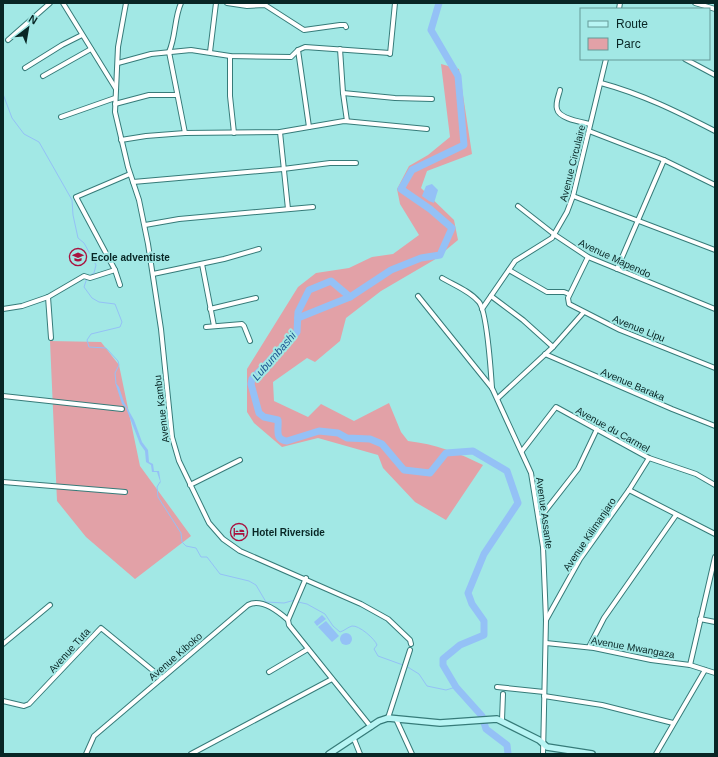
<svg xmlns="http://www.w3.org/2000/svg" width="718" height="757" viewBox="0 0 718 757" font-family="Helvetica,sans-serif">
	<rect width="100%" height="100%" fill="#a2e8e5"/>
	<!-- green -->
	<g fill="#e2a1a7">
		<path d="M441,64L459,69L472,154L427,171L421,188L454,220L458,240L434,260L381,291L346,318L340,341L315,362L307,358L273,382L274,401L308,417L321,404L354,421L389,403L401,432L408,441C435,444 459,453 483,465L446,520L415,502L383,468L378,455L318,438L282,447L254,423L247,412V369L298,287L316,273L349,268L372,257L393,254L419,235L400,204L397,189L409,166L428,155L450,137Z"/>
		<path d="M50,341L101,342L119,365L140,466L191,536L135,579L86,537L57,501Z"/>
	</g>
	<!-- water -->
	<g fill="#94c1f6">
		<path d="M432,184L438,190L434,203L429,201L422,196L426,186Z"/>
		<path d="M115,382L119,387L124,402L134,420L142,442L148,450L149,462L153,464L154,471H159L161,484L157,472H152L151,465L146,462L145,451L140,444L126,408L122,404Z"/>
		<path d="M322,615L326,619L317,626L314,622Z"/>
		<path d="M326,621L339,636L332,642L318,627Z"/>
		<circle cx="346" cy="639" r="6"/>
	</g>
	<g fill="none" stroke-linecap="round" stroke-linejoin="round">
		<!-- stream -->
		<g stroke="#94c1f6" stroke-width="1">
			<path d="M3,94L12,118L24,134L39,142L72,200L73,215L78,238L84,243L96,265L94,273L89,276"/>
			<path d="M87,278L84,287L92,298L99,302L115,304L122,322L120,327L91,334L87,340L89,347L106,348L118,361L119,365L115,373L116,383"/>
			<path d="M160,482L157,487L158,497L181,533L182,542L186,546L196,548L201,557H207L220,574L249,581L256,585L266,602L284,603L295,600"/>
			<path d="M298,602L307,604L325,614L333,626L340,632C344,631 348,627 352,626C359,625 375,639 377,645L374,649L378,656L403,665"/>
			<path d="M406,666L419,674L427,686L446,690L456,687"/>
		</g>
		<!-- river -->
		<g stroke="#94c1f6" stroke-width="7">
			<path d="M439,3L431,30L458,76L464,145L412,170L401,189L430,209L452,228L440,255L421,258L391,270L350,297L331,281L309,290L298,312L297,332L252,379L251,384L259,413L264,417L278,420C279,430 274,439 287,441L319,431L338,433L347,438L370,439L382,444L404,470L430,473L446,453L473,451L507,471L518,503L484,554L468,593L472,604L484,621V635L460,645L443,659V665L456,687L482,716L486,729L507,745L508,754"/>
			<path d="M298,318L350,297"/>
		</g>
		<!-- street casing -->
		<g stroke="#367b79" stroke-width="6">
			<g id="street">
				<path d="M63,3L116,89"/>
				<path d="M126,3L118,47L115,112L128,167L139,200L148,244L161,329L172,437L179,461L209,523L223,539L240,551L361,604L388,619L410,640L411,644"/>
				<path d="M181,3C174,19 176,36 169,52L185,133"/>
				<path d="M227,3L247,6L265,5L304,30L340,25H345L346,27"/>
				<path d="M695,3L715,9"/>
				<path d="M619,9L620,3"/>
				<path d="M8,40L50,3"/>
				<path d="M340,49L343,93L347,121"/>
				<path d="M298,50L309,127"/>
				<path d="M210,52L216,3"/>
				<path d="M390,54L395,3"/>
				<path d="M230,56V96L234,133"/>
				<path d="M685,59L715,75"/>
				<path d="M118,63L151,54L191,50L230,56L291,57L298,50L305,47L390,53"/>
				<path d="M25,68L62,45L82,35"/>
				<path d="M43,76L91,49"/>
				<path d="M601,83C642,94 678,112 715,131"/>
				<path d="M560,90C559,95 555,103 557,109C559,119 582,122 590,124"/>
				<path d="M343,93L395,98L432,99"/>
				<path d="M115,104L149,95H177"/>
				<path d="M61,117L115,98"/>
				<path d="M589,131L664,160L715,185"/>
				<path d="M280,132L288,209"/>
				<path d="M121,140L146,136L185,133L280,132L344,121L427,129"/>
				<path d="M133,182L283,169L330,163H356"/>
				<path d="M573,196L715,250"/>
				<path d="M518,206L555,235L588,257L715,309"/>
				<path d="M145,225L179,219L313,207"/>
				<path d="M588,257L568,298L569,304L620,330L715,368"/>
				<path d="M202,264L214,326"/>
				<path d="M617,269L664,160"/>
				<path d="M509,270L547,292H564L569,294"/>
				<path d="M153,274L224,259L259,249"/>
				<path d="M442,278C454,285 470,291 479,302C487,312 491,373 492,388"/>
				<path d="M120,285L115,270L76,197L130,174"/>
				<path d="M418,296L492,388L531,473L543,547L546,620L543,754"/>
				<path d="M491,296L523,320L553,347"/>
				<path d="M48,297L51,338"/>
				<path d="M3,309L22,306L48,297L84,276L90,278L115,270"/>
				<path d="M210,309L256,298"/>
				<path d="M482,309L515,261L552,238L567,212L573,196L606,59"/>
				<path d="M206,327L242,324L244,326L250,341"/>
				<path d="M545,354L672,409L715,426"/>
				<path d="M3,396L122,409"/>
				<path d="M498,398L553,347L583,313"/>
				<path d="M522,451L556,407L649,458L696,474L715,485"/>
				<path d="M3,482L125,492"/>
				<path d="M190,485L240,460"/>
				<path d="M629,490L715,534"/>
				<path d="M539,519L578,469L597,429"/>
				<path d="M306,578L288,620L289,625L371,727"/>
				<path d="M700,619L715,622"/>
				<path d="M546,620L580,559L629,490L649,458"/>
				<path d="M546,643L594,648L651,660L690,665L715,673"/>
				<path d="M3,644L50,605"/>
				<path d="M589,647L604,618L676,515"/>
				<path d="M690,665L715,557"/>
				<path d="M269,672L308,649"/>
				<path d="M497,687L544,692"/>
				<path d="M544,696L602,705L673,723"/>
				<path d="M3,701L24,706L29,704L101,628L162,678"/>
				<path d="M388,718L410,650"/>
				<path d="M396,719L412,754"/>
				<path d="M502,720L503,694"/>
				<path d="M354,739L360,754"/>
				<path d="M86,754L94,736L248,605C261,598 279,612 288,620"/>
				<path d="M191,754L332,679"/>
				<path d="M656,754L705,670"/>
			</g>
		</g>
		<!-- secondary casing -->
		<g stroke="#367b79" stroke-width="8">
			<path id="secondary" d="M329,754L379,721L388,718L440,723L497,719L539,740L547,747L592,754"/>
		</g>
		<!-- street -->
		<use href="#street" stroke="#fff" stroke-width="4"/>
		<!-- secondary -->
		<use href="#secondary" stroke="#b8f5f4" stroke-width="5.5"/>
	</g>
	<!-- icons -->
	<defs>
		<g id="school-ring" transform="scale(0.9)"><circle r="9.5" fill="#a2e8e5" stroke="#a9133f" stroke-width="1.5"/><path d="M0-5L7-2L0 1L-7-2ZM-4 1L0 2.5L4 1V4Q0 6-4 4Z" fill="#a9133f"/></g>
		<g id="hotel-ring" transform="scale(0.9)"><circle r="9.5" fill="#a2e8e5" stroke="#a9133f" stroke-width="1.5"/><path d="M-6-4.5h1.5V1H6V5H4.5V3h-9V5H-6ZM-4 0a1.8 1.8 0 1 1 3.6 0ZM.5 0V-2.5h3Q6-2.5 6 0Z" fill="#a9133f"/></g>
	</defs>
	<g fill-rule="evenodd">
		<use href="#school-ring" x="78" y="257"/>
		<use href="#hotel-ring" x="239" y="532"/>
	</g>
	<g text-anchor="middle" stroke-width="4" stroke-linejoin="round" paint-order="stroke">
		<!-- street labels -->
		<g font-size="10" fill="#082625" stroke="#a2e8e5">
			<text transform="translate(572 163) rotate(-76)" y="4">Avenue Circulaire</text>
			<text transform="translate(615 258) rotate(25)" y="4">Avenue Mapendo</text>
			<text transform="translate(639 328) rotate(22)" y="4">Avenue Lipu</text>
			<text transform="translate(633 384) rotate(23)" y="4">Avenue Baraka</text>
			<text transform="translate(161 409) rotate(-97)" y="4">Avenue Kambu</text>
			<text transform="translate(613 429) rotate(29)" y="4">Avenue du Carmel</text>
			<text transform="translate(545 513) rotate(82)" y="4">Avenue Assante</text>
			<text transform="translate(589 534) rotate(-56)" y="4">Avenue Kilimanjaro</text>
			<text transform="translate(633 647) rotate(10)" y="4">Avenue Mwangaza</text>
			<text transform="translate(69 650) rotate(-48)" y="4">Avenue Tuta</text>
			<text transform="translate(175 656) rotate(-41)" y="4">Avenue Kiboko</text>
		</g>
		<!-- poi labels -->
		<g font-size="10" font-weight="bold" fill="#082625" stroke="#a2e8e5" text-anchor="start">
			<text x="91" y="261">Ecole adventiste</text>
			<text x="252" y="536">Hotel Riverside</text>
		</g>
		<!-- water labels -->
		<g font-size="11" font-style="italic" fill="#1c5591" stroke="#a2e8e5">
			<text transform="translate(274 356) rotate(-49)" y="4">Lubumbashi</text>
		</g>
	</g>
	<!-- border -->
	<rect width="718" height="757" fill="none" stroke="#082625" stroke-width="8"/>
	<!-- legend -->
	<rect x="580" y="8" width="130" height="52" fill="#a2e8e5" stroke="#649a98"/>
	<rect x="588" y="21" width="20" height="6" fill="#b8f5f4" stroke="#649a98"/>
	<text x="616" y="28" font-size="12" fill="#082625">Route</text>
	<rect x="588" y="38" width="20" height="12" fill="#e2a1a7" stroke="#649a98"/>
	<text x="616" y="48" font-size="12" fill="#082625">Parc</text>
	<!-- north arrow -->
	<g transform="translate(28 28) rotate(31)" stroke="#a2e8e5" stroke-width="3" paint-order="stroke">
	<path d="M0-3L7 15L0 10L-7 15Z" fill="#082625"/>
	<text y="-6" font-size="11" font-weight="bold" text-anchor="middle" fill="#082625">N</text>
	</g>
</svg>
